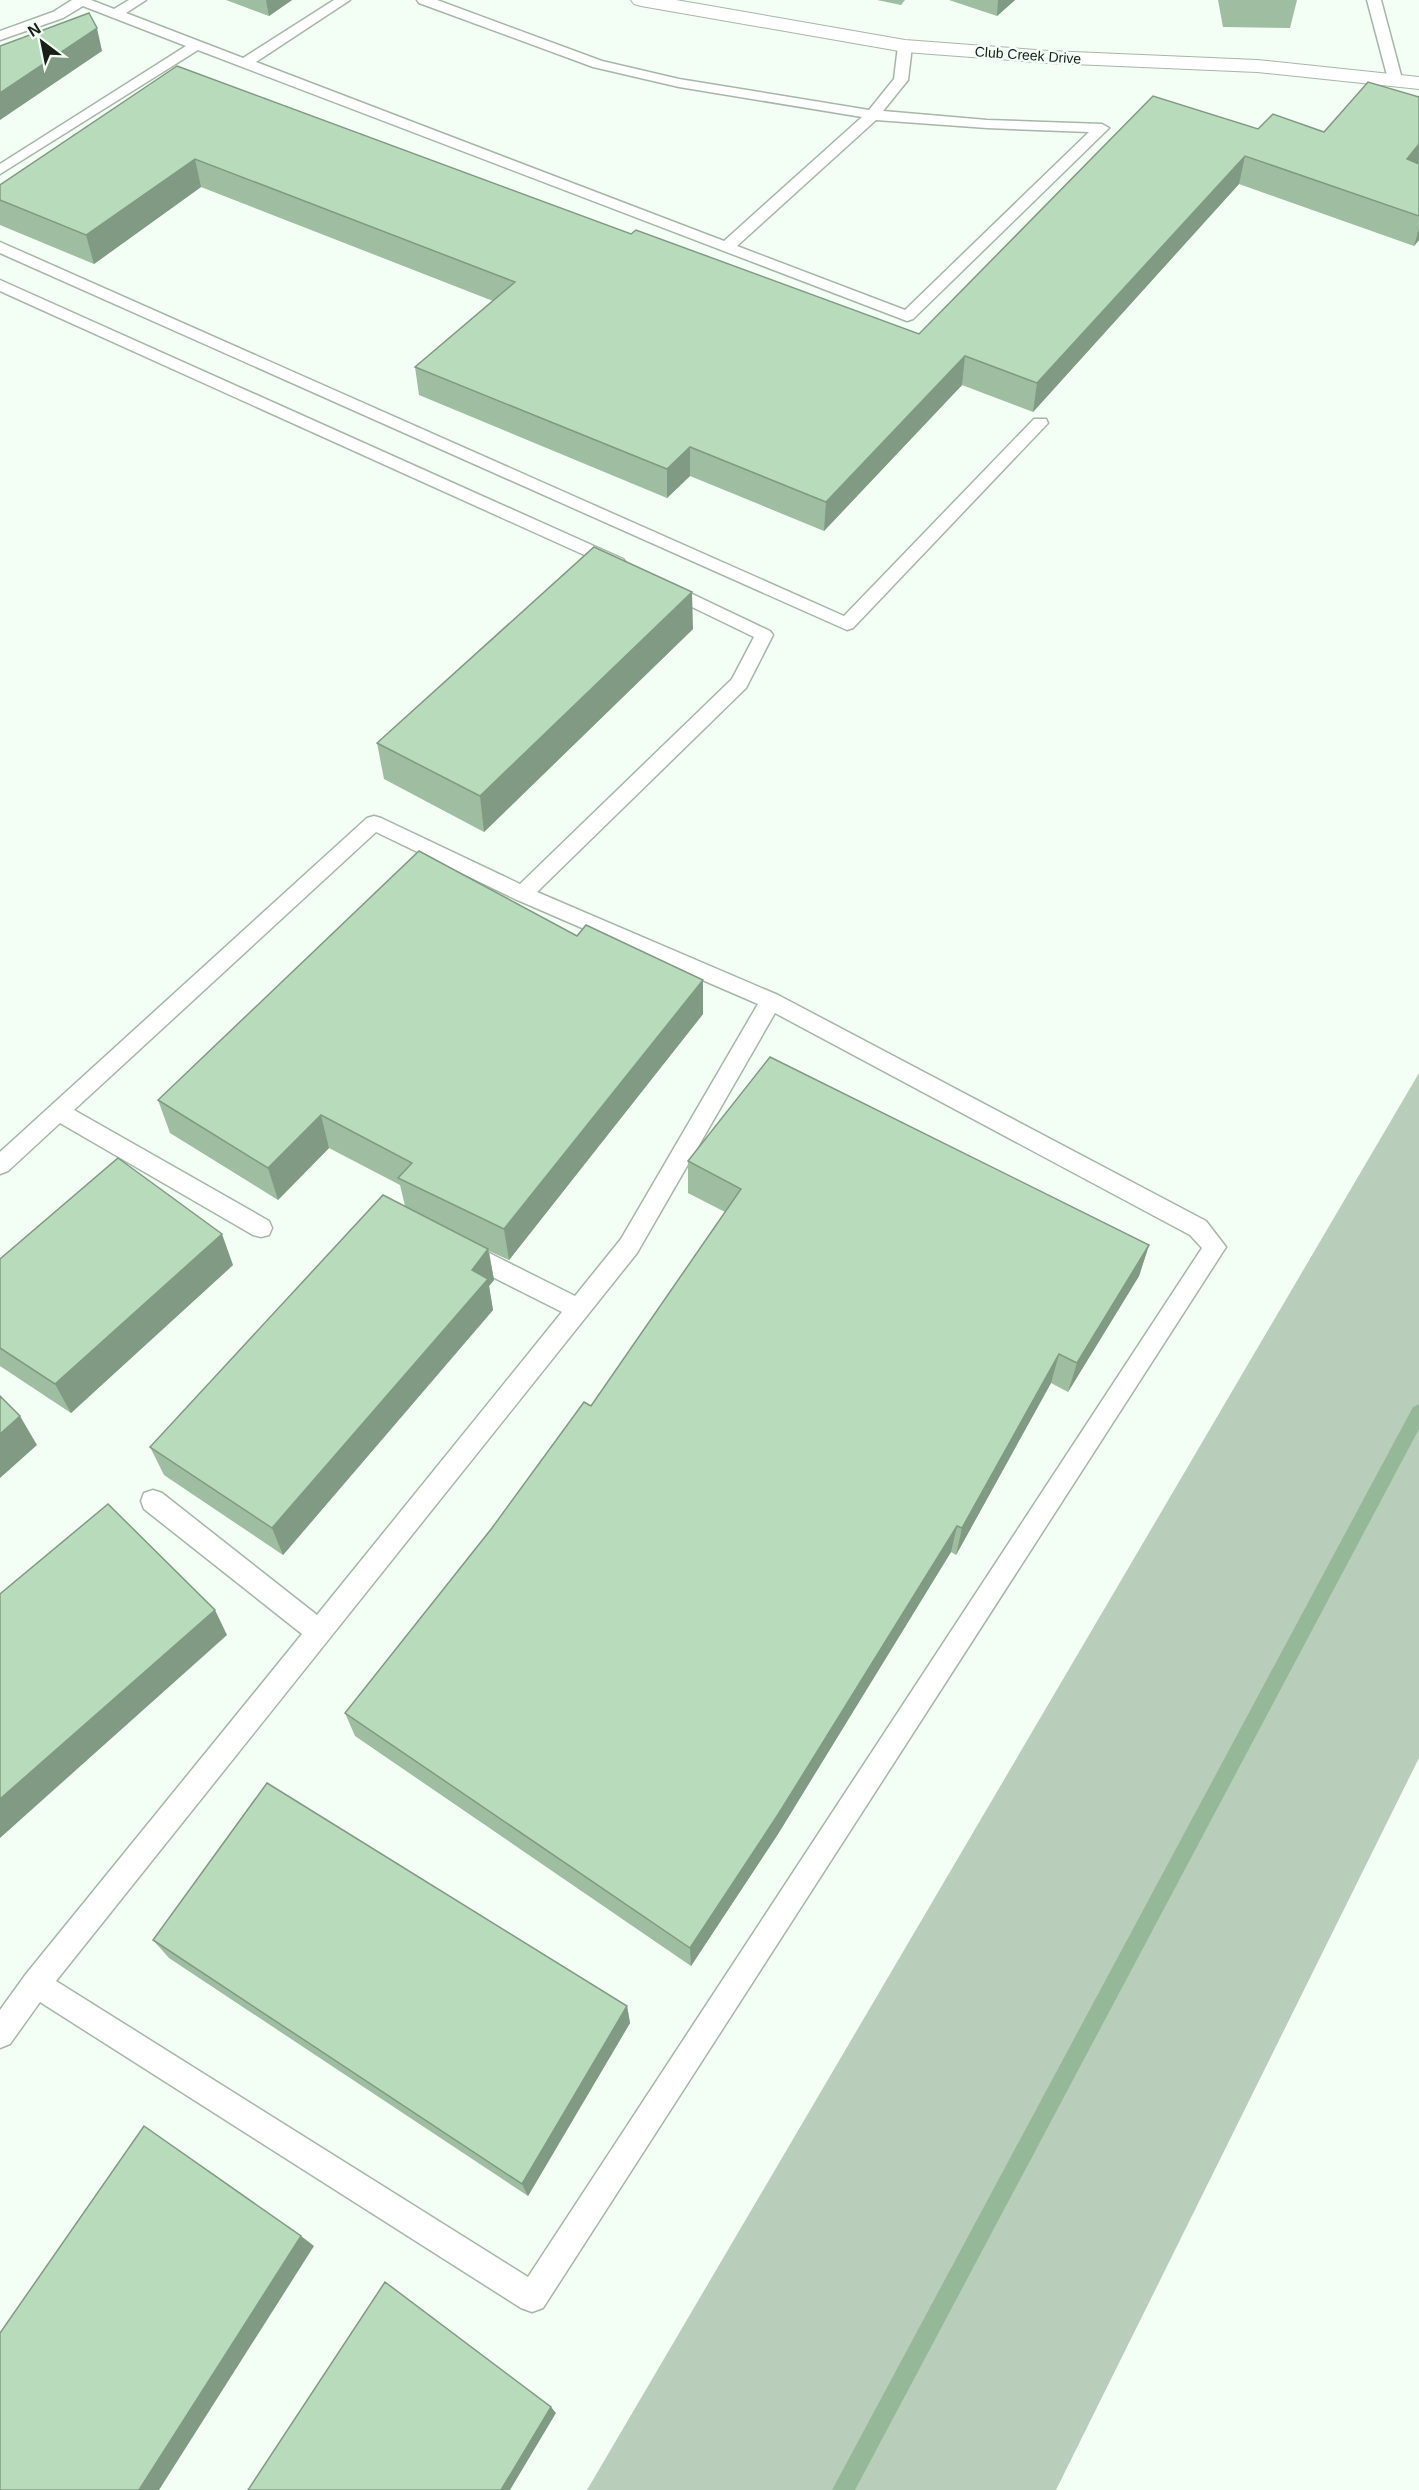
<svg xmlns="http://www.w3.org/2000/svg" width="1419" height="2490" viewBox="0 0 1419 2490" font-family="Helvetica,sans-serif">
	<rect width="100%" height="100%" fill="#f3fef4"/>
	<!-- green -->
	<path fill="#b8ceba" d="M1419,1073V1758L1056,2490H587Z"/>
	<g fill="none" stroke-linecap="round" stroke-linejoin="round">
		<!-- stream -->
		<path fill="#95b898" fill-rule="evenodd" d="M1419,1404V1429L855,2490H832L1413,1407Z"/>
		<!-- lane casing -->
		<g stroke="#a5b7a7" stroke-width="3">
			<g id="lane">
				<path d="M72,0H91L114,9L129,0H146L126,13L243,58L334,0H350L256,62L724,241L862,117L679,87L593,67L419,3L417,0H437L602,61L679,79L869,110L894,79L898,46L905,42L912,46L908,80L883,111L987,120L1102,124L1109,128L913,319L907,321L198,50L0,174V164L186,46L83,6L63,18L0,40V31L53,12ZM876,120L987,128L1089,132L905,310L737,246Z"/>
				<path d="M1367,0H1381L1402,79L1400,82H1390L1388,79Z"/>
				<path d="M0,242L844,616L1034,419H1046L1048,423L853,628L847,630L0,253Z"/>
				<path d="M0,280L623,559L626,563L623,567H611L0,291Z"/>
				<path d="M665,581L770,631L773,635L746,688L537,892L778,995L1206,1221L1226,1247L543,2308L532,2312L521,2308L40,2002L10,2044L0,2048V2010L26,1974L302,1634L144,1509L141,1501L144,1493L153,1490L162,1493L317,1615L562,1312L457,1259L454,1252L457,1245L465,1243L473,1245L575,1296L621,1239L758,1004L515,899L376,832L74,1110L269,1221L272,1228L269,1235L261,1237L253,1235L60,1123L8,1171L0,1174V1152L367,818L374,816L381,818L520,884L732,679L754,637L659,591L656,587L659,583ZM775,1013L1190,1235L1202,1248L528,2277L56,1981L637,1253Z"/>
			</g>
		</g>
		<!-- secondary casing -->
		<g stroke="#a5b7a7" stroke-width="2">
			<path id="secondary" d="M631,0H676L905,40L1050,51L1257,60L1419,77V89L1257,72L1050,63L905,52L641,6L634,4Z"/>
		</g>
		<!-- lane -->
		<use href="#lane" fill="#fff" fill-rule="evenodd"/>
		<!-- secondary -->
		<use href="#secondary" fill="#fff" fill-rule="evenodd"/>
	</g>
	<!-- wall -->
	<g fill="#9ebda1">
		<path d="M226,0H292L269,16Z"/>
		<path d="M877,0H905L901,5Z"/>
		<path d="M949,0H1015L997,16Z"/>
		<path d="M1218,0H1297L1290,28L1223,27Z"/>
		<path d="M177,66L631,234L919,334L1258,129L1419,164V240L1414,246L1239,184L1033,412L962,385L824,531L690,476L667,498L419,395L415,367L493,301L201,187L94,264L0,225V185Z"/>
		<path d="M693,629L484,832L384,779L377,743Z"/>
		<path d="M703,1014L509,1260L489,1251L494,1280L489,1286L493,1310L283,1555L164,1475L150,1447L405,1206L400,1185L329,1148L278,1200L170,1133L158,1100Z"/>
		<path d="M688,1161L1149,1245L1139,1276L1068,1392L1051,1383L956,1555L951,1552L778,1834L691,1966L355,1736L345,1713L591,1406L725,1212L688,1193Z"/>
		<path d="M0,1259L233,1265L71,1413L0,1366Z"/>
		<path d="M153,1940L627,2006L630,2023L528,2196L169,1958Z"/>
	</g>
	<!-- shaded-wall -->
	<g fill="#819a83">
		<path d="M266,0H292L269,16Z"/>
		<path d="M998,0H1015L997,16Z"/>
		<path d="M97,28L102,51L0,120V93Z"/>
		<path d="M1419,144V163L1398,188L1407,159Z"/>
		<path d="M1245,156L1239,184L1033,412L1037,383Z"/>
		<path d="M195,159L201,187L94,264L86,235Z"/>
		<path d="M1419,228V240L1414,246Z"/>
		<path d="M965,356L962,385L824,531L826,502Z"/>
		<path d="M690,447V476L667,498V469Z"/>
		<path d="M692,592L693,629L484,832L480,796Z"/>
		<path d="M703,980V1014L509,1260L504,1229Z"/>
		<path d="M321,1115L329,1148L278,1200L268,1168Z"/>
		<path d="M222,1234L233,1265L71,1413L55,1384Z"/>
		<path d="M1149,1245L1139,1276L1068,1392L1077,1363Z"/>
		<path d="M488,1249L494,1280L489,1286L493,1310L283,1555L272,1528Z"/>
		<path d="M1059,1354L1051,1383L956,1555L962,1528Z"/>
		<path d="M20,1416L37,1445L0,1478V1434Z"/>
		<path d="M957,1526L951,1552L778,1834L691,1966L690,1948Z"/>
		<path d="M215,1610L227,1635L0,1838V1799Z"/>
		<path d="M627,2006L630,2023L528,2196L522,2184Z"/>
		<path d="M301,2236L314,2246L159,2490H139Z"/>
		<path d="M551,2407L556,2413L510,2490H501Z"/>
	</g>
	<!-- building -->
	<g fill="#b8dcbb" stroke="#819a83" stroke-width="1.5">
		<path d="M89,13L97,28L0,93V46Z"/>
		<path d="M177,66L631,234L636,230L919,334L1153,96L1258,129L1273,114L1324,132L1368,82L1419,97V144L1407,159L1419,164V216L1245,156L1037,383L965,356L826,502L690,447L667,469L415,367L515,282L195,159L86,235L0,200V185Z"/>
		<path d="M594,547L692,592L480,796L377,743Z"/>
		<path d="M419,851L577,936L586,925L703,980L504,1229L398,1178L412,1163L321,1115L268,1168L158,1100Z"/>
		<path d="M770,1057L1149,1245L1077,1363L1059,1354L962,1528L957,1526L779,1813L690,1948L345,1713L492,1528L584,1402L591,1406L741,1189L688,1161Z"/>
		<path d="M118,1158L222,1234L55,1384L0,1348V1259Z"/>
		<path d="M383,1195L488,1249L472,1270L488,1279L272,1528L150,1447Z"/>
		<path d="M0,1396L20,1416L0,1434Z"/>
		<path d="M108,1504L215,1610L0,1799V1594Z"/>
		<path d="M267,1783L627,2006L522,2184L153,1940Z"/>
		<path d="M144,2126L301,2236L139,2490H0V2333Z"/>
		<path d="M385,2282L551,2407L501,2490H248Z"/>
	</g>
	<g text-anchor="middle" stroke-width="5" stroke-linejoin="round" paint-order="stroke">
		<!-- far-street labels -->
		<g font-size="14" fill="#181f19" stroke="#f3fef4">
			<text transform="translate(1028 55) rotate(4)" y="5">Club Creek Drive</text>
		</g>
	</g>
	<!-- north arrow -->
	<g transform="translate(42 42) rotate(328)" stroke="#f3fef4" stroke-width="4.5" paint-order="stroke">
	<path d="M0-4.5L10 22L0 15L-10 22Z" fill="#181f19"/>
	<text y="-9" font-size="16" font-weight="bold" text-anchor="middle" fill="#181f19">N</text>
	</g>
</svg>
